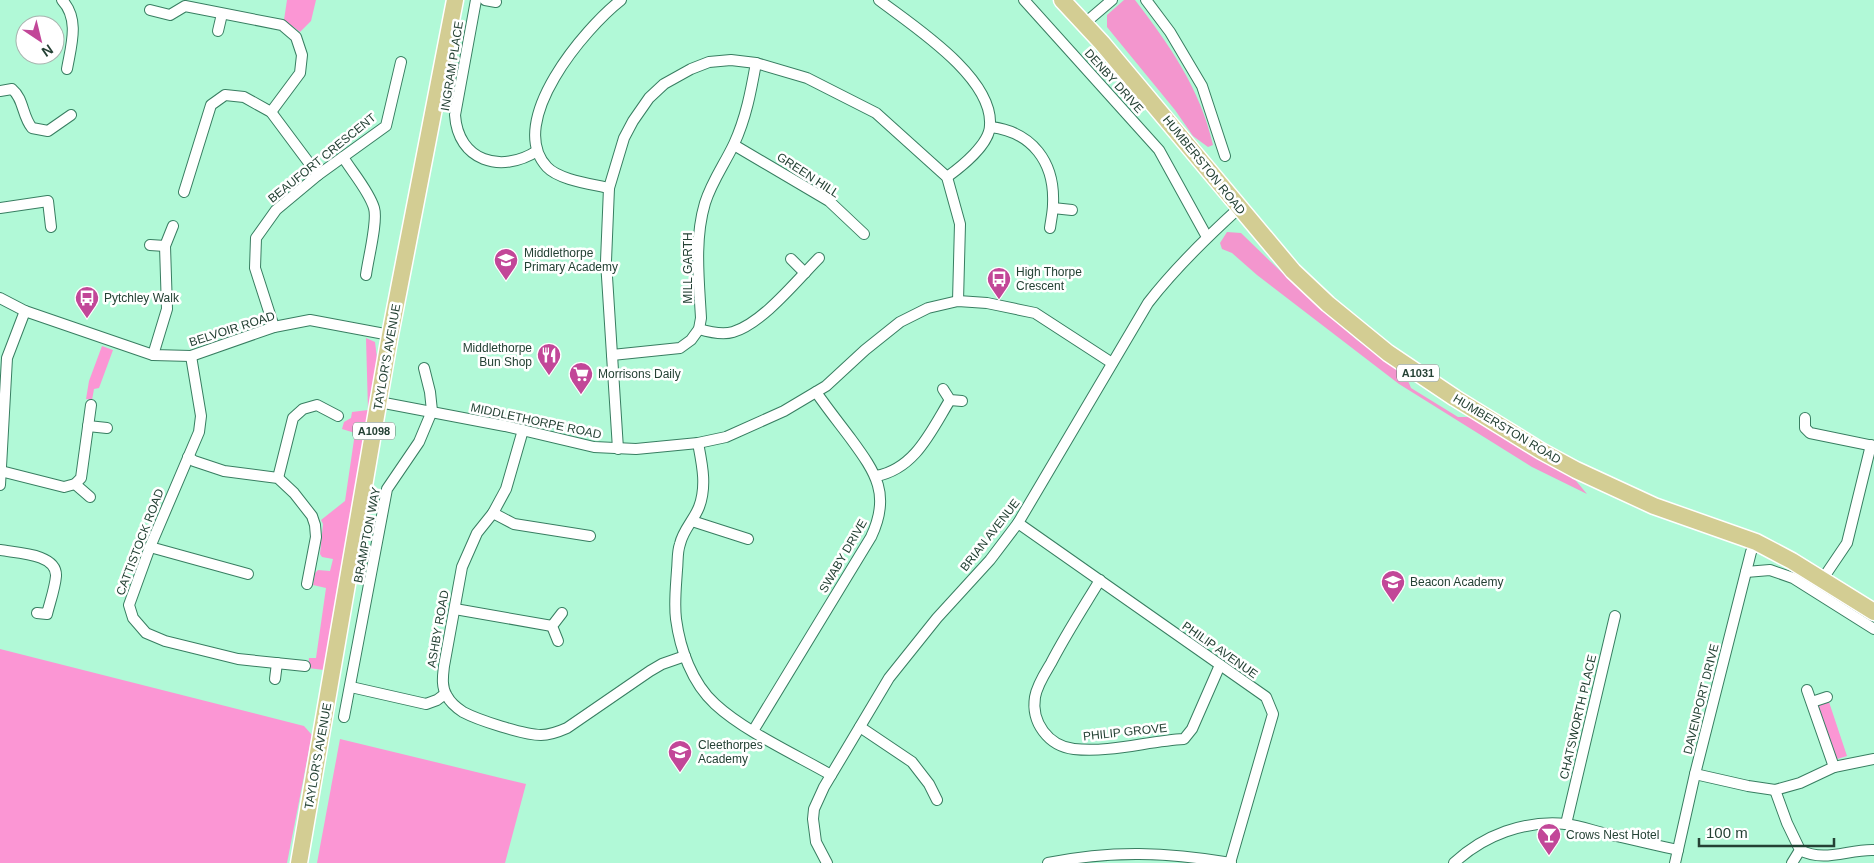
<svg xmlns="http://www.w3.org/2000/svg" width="1874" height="863" viewBox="0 0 1874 863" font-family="Arial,sans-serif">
	<rect width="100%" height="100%" fill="#b1f9d7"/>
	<!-- green -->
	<g fill="#fb96d4">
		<path d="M287,0H316L311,21L300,32L284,20Z"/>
		<path d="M366,338L375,342L379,374L324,670L308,668L309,658H316L326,588L313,585L315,573L318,570L330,571L333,559L322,557L320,554L323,524L321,520L345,501L355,433L342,429L344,422L351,418L352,412L368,410Z"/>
		<path d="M102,346L113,350L99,388L94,389L92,400L86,399L89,381Z"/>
		<path d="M0,649L304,726L312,735L287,863H0Z"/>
		<path d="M1828,699L1847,756L1834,760L1815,704Z"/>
		<path d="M340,739L526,784L505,863H317Z"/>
	</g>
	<!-- forest -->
	<g fill="#f396ce">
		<path d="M1124,0H1135C1170,46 1200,88 1213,145L1208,147L1193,136L1175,110L1107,27V15Z"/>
		<path d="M1227,232L1241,233L1303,293L1357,340L1406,376L1411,388L1458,417H1470L1572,476L1587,494L1532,467L1399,384L1257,275L1232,253L1222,249L1220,243Z"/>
	</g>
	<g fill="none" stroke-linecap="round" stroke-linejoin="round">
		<!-- street casing -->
		<g stroke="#387e61" stroke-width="12">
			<g id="street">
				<path d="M62,0C80,19 71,46 67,69"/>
				<path d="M476,0L455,115C458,161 501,174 537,151"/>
				<path d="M485,0L496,2"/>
				<path d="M879,0C913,26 993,77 990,125C990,144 961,167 947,177"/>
				<path d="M1024,0L1159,150L1207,237"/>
				<path d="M1146,0L1170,32L1202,86L1225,156"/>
				<path d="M150,10L170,15L185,6L282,25L296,37L302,55L300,73L271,112"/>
				<path d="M1085,23L1112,0"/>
				<path d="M218,31L222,14"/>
				<path d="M0,91L12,89C24,99 22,116 32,128L48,131L71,115"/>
				<path d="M991,127C1032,132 1055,162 1053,204C1053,212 1051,220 1050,228"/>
				<path d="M734,145L829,201L864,234"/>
				<path d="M343,157C352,172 369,191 374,208C378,221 368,259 366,275"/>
				<path d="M609,188C592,184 559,180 547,167C505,122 585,28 621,0"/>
				<path d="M184,192L211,105L225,95L244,97L271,112L318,175"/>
				<path d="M0,208L48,201L51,227"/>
				<path d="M1053,208L1072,210"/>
				<path d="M150,245L165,246"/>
				<path d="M791,259L805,273"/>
				<path d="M0,298L25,311L153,355L191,356L274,327L310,320L390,335"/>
				<path d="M274,327L255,268L256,238L276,210L318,175L386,126L401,62"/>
				<path d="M699,329C709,332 723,335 733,332C763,323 797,280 819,258"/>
				<path d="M153,355L167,309L165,246L173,226"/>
				<path d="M612,355L680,348L691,340L699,329L701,318C699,281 694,240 705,203C712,181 724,165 734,144C746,118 751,91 756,63"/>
				<path d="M191,356L201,416L199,432L150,547L129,605L133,618L146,633L165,641L238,659L305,666"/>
				<path d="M943,389L950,400L962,401"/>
				<path d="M379,402L505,426L594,447L636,449L698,443L726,437L784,411L826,386L865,350L900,322L928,308L958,301L987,303L1035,313L1112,363"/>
				<path d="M1805,418V428L1810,433L1874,446"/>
				<path d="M88,426L107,428"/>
				<path d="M523,430L506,489L493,513L477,533L462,567L444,666C443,675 441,687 447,696C450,702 457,708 463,712C478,720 524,735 541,735C550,735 558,732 567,728L650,671L662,664L685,656"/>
				<path d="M698,443C702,464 707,486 699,507C694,520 683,530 680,544C677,552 678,561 677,570C676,586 674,603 676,619C680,649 692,683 715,704C744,731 796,755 831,775"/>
				<path d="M618,449L606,261L609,188L624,138L633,121L649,98L664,84L691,69L709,62L731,60L756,63L807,78L876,113L947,177L960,224L958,301"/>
				<path d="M188,457L194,461L224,471L278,478L294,493L312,516L315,525L316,537L307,584"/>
				<path d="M1,471L64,487L75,484L81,478L91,405"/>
				<path d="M876,476C915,469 931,431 950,400"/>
				<path d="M278,478L293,418L303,409L317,405L338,416"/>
				<path d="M75,484L90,497"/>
				<path d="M0,485L7,358L25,311"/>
				<path d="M493,513L514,524L590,536"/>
				<path d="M692,521L748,539"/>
				<path d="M1018,523L1266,697L1273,714L1230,863"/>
				<path d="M150,547L248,574"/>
				<path d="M0,550C15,553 57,553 56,576C55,588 50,602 47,614L37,613"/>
				<path d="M1746,572L1770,570L1793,578L1874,629"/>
				<path d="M1100,580C1083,608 1066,634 1051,663C1045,673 1037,685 1035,697C1031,722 1048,746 1074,749C1110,753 1148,741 1184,739L1192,729L1220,665"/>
				<path d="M1822,580L1847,543L1871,445"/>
				<path d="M455,609L552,626"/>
				<path d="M558,641L552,626L562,613"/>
				<path d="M275,679L277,663"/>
				<path d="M351,687L426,704L437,700L445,694"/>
				<path d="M1807,690L1834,767"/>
				<path d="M1812,702L1827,697"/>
				<path d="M344,717L387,489L419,442L432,411L430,392L424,368"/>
				<path d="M860,727L912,762L929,784L937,800"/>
				<path d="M753,731L871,537C891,495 876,473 851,439C839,423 827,408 816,392"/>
				<path d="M1695,774L1748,786L1775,790L1800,783L1834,767L1874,759"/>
				<path d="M1775,790L1787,823L1800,850L1792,863"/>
				<path d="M1566,824L1615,616"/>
				<path d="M1800,850C1825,863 1848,849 1874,850"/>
				<path d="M827,863L816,842L813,819L814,809L824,787L889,678L937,618L990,560L1018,523L1148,303C1175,268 1206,238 1239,208"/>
				<path d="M1048,863C1112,850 1166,852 1231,863"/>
				<path d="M1454,863C1484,835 1524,820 1566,824C1580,826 1594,831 1607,834C1631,839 1654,845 1678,850"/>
				<path d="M1675,863L1695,774L1751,552L1756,542"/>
			</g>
		</g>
		<!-- primary casing -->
		<g stroke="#fff" stroke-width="19">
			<g id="primary">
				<path d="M1062,0L1102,43L1293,271L1328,304L1388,353L1455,398L1541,451L1576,470L1654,506L1756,542L1792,561L1874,612"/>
				<path d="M299,863L390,335L455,0"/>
			</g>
		</g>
		<!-- street -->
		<use href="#street" stroke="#fff" stroke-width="10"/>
		<!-- primary -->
		<use href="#primary" stroke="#d3cd93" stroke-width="16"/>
	</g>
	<!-- icons -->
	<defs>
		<g id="school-pin" transform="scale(1.25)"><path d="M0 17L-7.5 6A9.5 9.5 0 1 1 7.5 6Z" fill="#c24798" stroke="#fff"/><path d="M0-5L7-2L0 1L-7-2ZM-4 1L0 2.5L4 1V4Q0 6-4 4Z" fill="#fff"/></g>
		<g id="bus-pin" transform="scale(1.25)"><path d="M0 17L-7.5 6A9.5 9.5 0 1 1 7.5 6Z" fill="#c24798" stroke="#fff"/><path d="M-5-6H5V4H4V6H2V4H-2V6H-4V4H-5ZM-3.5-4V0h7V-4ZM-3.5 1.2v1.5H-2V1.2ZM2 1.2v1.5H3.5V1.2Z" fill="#fff"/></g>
		<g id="restaurant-pin" transform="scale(1.25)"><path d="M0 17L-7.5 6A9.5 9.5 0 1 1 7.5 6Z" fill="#c24798" stroke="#fff"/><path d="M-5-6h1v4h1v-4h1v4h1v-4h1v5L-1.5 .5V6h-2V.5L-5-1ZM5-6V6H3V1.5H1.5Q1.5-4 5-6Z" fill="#fff"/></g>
		<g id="supermarket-pin" transform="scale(1.25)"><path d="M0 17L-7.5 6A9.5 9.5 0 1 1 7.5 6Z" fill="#c24798" stroke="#fff"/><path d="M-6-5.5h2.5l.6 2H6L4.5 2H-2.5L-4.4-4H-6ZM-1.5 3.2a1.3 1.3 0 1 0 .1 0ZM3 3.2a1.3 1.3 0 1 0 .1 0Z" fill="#fff"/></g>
		<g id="bar-pin" transform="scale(1.25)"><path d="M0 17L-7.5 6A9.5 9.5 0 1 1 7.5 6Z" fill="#c24798" stroke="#fff"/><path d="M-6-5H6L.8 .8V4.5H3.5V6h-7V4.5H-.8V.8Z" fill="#fff"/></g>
	</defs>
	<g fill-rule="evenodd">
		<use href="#school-pin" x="506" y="260"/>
		<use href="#bus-pin" x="999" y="279"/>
		<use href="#bus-pin" x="87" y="298"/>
		<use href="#restaurant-pin" x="549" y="355"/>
		<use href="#supermarket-pin" x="581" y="374"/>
		<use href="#school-pin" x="1393" y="582"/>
		<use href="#school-pin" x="680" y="752"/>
		<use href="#bar-pin" x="1549" y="835"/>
	</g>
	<g text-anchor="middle" stroke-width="5" stroke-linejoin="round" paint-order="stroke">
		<!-- shield labels -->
		<g fill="#fff" stroke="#667a71" stroke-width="1">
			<rect x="1397" y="364.5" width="42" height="17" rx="4"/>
			<rect x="353" y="422.5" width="42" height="17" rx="4"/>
		</g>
		<g font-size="11" font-weight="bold" fill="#244134">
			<text x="1418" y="377">A1031</text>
			<text x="374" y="435">A1098</text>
		</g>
		<!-- street labels -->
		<g font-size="12" fill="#244134" stroke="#fff">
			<text transform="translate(452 66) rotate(-81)" y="4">INGRAM PLACE</text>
			<text transform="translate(1114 81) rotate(48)" y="4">DENBY DRIVE</text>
			<text transform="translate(322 158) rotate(-39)" y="4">BEAUFORT CRESCENT</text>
			<text transform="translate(1204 165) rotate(51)" y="4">HUMBERSTON ROAD</text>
			<text transform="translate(808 175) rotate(33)" y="4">GREEN HILL</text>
			<text transform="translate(688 268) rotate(-90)" y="4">MILL GARTH</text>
			<text transform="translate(232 329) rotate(-18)" y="4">BELVOIR ROAD</text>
			<text transform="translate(387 357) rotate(-80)" y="4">TAYLOR'S AVENUE</text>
			<text transform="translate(536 421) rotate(12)" y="4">MIDDLETHORPE ROAD</text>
			<text transform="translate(1507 429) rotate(31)" y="4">HUMBERSTON ROAD</text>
			<text transform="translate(367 535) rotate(-79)" y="4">BRAMPTON WAY</text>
			<text transform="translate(990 535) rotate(-52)" y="4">BRIAN AVENUE</text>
			<text transform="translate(140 542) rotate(-69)" y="4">CATTISTOCK ROAD</text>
			<text transform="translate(843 556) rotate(-60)" y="4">SWABY DRIVE</text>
			<text transform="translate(438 629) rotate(-80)" y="4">ASHBY ROAD</text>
			<text transform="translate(1220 650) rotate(35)" y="4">PHILIP AVENUE</text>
			<text transform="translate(1701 699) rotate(-76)" y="4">DAVENPORT DRIVE</text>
			<text transform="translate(1578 717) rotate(-77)" y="4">CHATSWORTH PLACE</text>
			<text transform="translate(1125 732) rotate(-6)" y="4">PHILIP GROVE</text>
			<text transform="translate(318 756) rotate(-80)" y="4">TAYLOR'S AVENUE</text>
		</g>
		<!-- poi labels -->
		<g font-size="12" fill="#244134" stroke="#fff" text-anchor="start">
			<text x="524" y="257">Middlethorpe<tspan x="524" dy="14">Primary Academy</tspan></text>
			<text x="1016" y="276">High Thorpe<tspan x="1016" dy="14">Crescent</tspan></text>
			<text x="104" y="302">Pytchley Walk</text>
			<text x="532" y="352" text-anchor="end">Middlethorpe<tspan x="532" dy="14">Bun Shop</tspan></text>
			<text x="598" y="378">Morrisons Daily</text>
			<text x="1410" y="586">Beacon Academy</text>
			<text x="698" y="749">Cleethorpes<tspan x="698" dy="14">Academy</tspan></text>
			<text x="1566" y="839">Crows Nest Hotel</text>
		</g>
	</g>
	<!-- north arrow -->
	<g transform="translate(40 40) rotate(145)"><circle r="24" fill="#ffffff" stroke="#a7b3ae"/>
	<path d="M0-4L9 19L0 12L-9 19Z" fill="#c24798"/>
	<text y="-8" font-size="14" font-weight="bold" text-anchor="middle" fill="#244134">N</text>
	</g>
	<!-- scale -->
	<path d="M1699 838v8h135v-8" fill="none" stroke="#244134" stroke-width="2.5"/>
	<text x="1706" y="838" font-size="15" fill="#244134" stroke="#ffffff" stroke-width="4" paint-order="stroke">100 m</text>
</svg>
